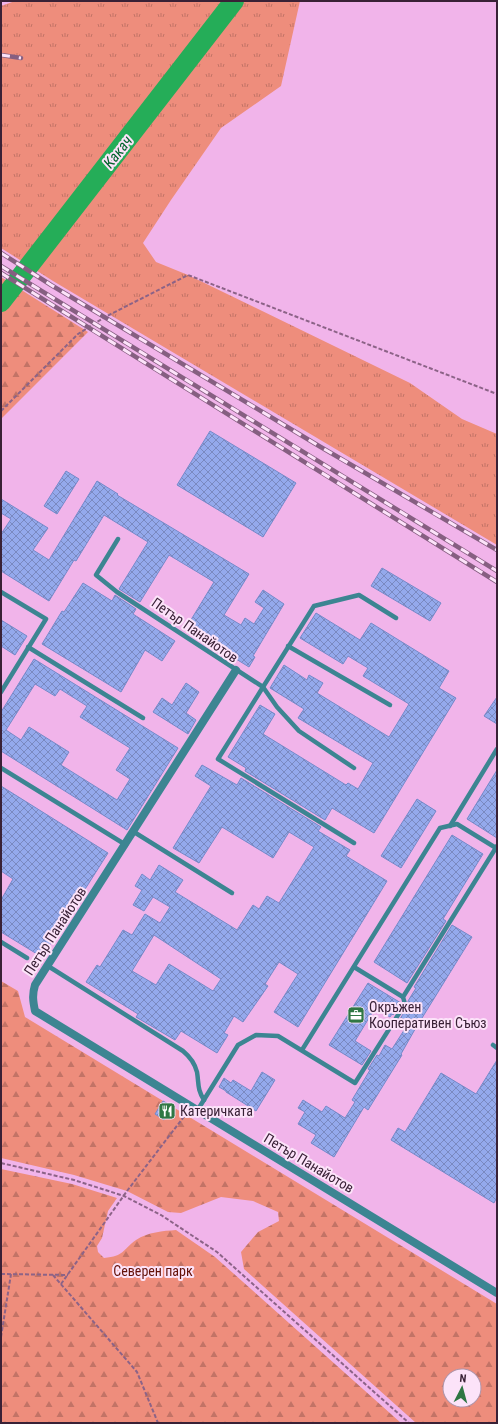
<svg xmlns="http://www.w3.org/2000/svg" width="498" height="1424" viewBox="0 0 498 1424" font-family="'Roboto Condensed',sans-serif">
	<defs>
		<pattern id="grass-tufts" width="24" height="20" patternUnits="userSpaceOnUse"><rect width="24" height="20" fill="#ee8d7c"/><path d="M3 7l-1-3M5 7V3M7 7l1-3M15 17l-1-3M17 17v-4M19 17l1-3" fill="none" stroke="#c27366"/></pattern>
		<pattern id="forest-firs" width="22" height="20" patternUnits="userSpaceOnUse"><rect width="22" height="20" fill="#ee8d7c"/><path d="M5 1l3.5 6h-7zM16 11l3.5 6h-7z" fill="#c27366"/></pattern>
		<pattern id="building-cross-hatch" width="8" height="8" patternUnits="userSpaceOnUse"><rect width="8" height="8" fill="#94a9ec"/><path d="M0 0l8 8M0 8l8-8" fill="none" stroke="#7a89c0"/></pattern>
	</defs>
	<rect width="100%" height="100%" fill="#f1b4ea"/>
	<!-- grass -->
	<path fill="url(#grass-tufts)" d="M15,1H300L281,86L221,128L171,200L143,243L156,262L188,275L410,383L462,419L497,434V545L53,281L1,248V6Z"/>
	<!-- forest -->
	<g fill="url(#forest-firs)" fill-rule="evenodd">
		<path d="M1,277L88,332L1,419Z"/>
		<path d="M1,981L18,991L25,1017L497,1304V1423H416L244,1269L241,1252L258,1232L279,1221L278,1212L253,1201L221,1197L181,1213L168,1212L127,1191L74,1175L1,1158ZM450,1376H474V1400H450Z"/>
		<path d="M1,1169L72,1184L117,1198L108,1211L102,1238L97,1246L98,1252L104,1258C125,1256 122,1250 136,1240C148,1232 163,1231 176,1230L215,1257L401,1423H1Z"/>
	</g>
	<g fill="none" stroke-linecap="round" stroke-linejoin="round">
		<!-- river -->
		<path stroke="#25ad58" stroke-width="20" d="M1,302L234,1"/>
	</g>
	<!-- building -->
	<g fill="url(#building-cross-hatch)" stroke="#7589c9" fill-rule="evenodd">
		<path d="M210,431L296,483L263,537L177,485Z"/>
		<path d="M66,471L79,479L57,514L44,506Z"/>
		<path d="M97,481L118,494L117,495L249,574L224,615L241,625L245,618L254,624L264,608L255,602L263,590L284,604L253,656L255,657L249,667L186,628L214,582L169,555L140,602L119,589L148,542L104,515L76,561L74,560L49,601L1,571V534L11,519L1,513V499L48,528L33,550L49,560Z"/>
		<path d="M382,568L441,603L430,621L371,586Z"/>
		<path d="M83,583L112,601L115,595L136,609L133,614L175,641L162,661L145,650L121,692L42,644L62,611L64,612Z"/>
		<path d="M316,613L360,640L371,623L449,671L439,688L456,698L374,833L332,808L325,820L245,771L246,768L228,757L260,705L275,714L263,734L346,785L348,783L358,789L373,763L298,718L304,709L270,688L284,665L307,680L309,675L323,683L317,693L389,737L409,704L363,676L368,668L348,656L343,664L300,638Z"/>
		<path d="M1,620L27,636L15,655L1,646Z"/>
		<path d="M34,659L178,748L127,830L1,751V712ZM35,684L55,696L60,689L87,706L80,717L130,748L116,770L130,779L117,800L61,765L69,752L29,727L21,740L6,730Z"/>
		<path d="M186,683L199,692L186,713L196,720L188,734L153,712L162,698L172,705Z"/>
		<path d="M497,697V724L484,716Z"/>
		<path d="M202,765L237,785L241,778L321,827L318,831L350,850L346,856L387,881L298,1027L274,1012L298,974L279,962L265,984L268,986L243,1022L234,1016L224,1033L228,1035L217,1053L181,1031L175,1040L136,1017L138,1014L86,982L97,965L100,967L123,930L132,935L145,914L160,923L170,907L153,897L144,911L133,905L142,890L135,886L142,874L150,880L159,865L183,880L175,892L237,930L253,905L259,909L267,896L279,903L314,847L289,832L273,858L222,827L199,863L173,848L211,786L195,776ZM154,935L221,979L213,991L169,964L156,985L132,971Z"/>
		<path d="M497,770V838L467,819Z"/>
		<path d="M1,786L108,853L42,957L1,932V900L13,879L1,871Z"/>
		<path d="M417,799L436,811L401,868L381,856Z"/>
		<path d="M452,835L483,854L443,919L446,921L407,983L374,962Z"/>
		<path d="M452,925L472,937L414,1031L401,1054L402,1055L368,1110L364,1107L334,1157L311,1143L316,1135L298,1124L305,1112L298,1108L303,1100L322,1112L326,1106L345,1118L355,1102L352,1100L370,1070L368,1069L377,1055L379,1056L385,1045L392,1049L408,1024L400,1019L408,1006V1001L416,988L414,987Z"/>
		<path d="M368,983L401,1003L393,1015L392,1014L390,1017L375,1008L355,1041L371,1051L362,1065L329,1045Z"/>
		<path d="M497,1060V1197L494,1203L391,1140L398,1128L405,1132L441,1073L476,1094Z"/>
		<path d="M262,1072L275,1080L256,1111L226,1092V1091L219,1087L224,1078L231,1083L233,1080L251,1091Z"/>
		<path d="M163,1101L172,1106L164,1120L155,1114Z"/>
	</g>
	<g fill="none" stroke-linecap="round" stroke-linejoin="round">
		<!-- path -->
		<g stroke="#8c6387" stroke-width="2" stroke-dasharray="4 2" stroke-linecap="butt">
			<path d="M1,411L78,334L105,317L188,275L497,394"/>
			<path d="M1,1163L74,1180L124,1196L161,1215L217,1252L409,1423"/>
			<path d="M1,1274L68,1275"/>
			<path d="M53,1275L137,1372L158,1423"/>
			<path d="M61,1284L127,1191L186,1114"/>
			<path d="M1,1337L11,1274"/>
		</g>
		<!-- service -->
		<g stroke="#3c8592" stroke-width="4.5">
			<path d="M118,539L96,575L117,592L263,687L314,606L359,595L396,618"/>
			<path d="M1,592L46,619L1,692"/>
			<path d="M288,646L390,705"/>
			<path d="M28,647L143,718"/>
			<path d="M1,768L126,845"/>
			<path d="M450,826L497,749"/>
			<path d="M134,832L232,893"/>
			<path d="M354,843L218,759L263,687L277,707L299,731L354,768"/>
			<path d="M1,942L27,958"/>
			<path d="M48,966L183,1051C189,1056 195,1064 197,1072C199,1084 197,1089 204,1100"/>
			<path d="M354,967L403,997"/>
			<path d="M493,1045L497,1048"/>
			<path d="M302,1050L440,828L457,824L496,848"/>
			<path d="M197,1111L238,1045L256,1035L278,1036L355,1083L405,1004L403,997L497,846"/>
		</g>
		<!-- minor -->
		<path stroke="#3c8592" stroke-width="8" d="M236,670L35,985C32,995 33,1001 35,1011L497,1293"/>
		<!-- rail casing -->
		<g stroke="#865f81" stroke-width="4.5">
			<g id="rail">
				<path d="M1,55L21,58"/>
				<path d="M1,253L51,285L319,446L497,550"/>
				<path d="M1,266L497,571"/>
				<path d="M1,273L497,582"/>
			</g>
		</g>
		<!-- rail -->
		<use href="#rail" stroke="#fce3f9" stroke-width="3" stroke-dasharray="9" stroke-linecap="butt"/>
	</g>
	<!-- icons -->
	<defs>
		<g id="office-square" transform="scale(0.9)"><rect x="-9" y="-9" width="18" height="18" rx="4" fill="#2f7744" stroke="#fce3f9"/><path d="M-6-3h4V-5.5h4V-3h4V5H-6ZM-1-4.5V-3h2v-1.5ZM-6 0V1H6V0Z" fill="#fff"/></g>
		<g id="restaurant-square" transform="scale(0.9)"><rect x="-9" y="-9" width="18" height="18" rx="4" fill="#2f7744" stroke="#fce3f9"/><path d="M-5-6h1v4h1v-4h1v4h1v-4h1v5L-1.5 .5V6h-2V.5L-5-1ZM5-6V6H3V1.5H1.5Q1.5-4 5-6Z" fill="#fff"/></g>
	</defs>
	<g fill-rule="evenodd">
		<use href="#office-square" x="356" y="1015"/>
		<use href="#restaurant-square" x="167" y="1111"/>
	</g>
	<g text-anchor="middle" stroke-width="4" stroke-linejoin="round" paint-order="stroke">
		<!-- street labels -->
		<g font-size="14" fill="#392136" stroke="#fce3f9">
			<text transform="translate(195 630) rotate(35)" y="5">Петър Панайотов</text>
			<text transform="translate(55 931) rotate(-57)" y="5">Петър Панайотов</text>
			<text transform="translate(309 1163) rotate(31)" y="5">Петър Панайотов</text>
		</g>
		<!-- poi labels -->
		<g font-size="14" fill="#392136" stroke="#fce3f9" text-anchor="start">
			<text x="369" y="1012">Окръжен<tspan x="369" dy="16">Кооперативен Съюз</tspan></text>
			<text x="180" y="1116">Катеричката</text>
		</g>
		<!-- park labels -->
		<g font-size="14" fill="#641007" stroke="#fce3f9">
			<text x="153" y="1276">Северен парк</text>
		</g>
		<!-- water labels -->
		<g font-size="15" font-style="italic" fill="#03642d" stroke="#fce3f9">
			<text transform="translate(118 152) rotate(-52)" y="5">Какач</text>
		</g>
	</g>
	<!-- border -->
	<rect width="498" height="1424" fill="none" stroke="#392136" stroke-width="4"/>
	<!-- north arrow -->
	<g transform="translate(462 1388) rotate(6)"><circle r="19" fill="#fce3f9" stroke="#ae95ab"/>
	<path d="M0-3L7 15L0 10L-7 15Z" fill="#2f7744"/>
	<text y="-6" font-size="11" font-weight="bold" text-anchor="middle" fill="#392136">N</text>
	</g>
</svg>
